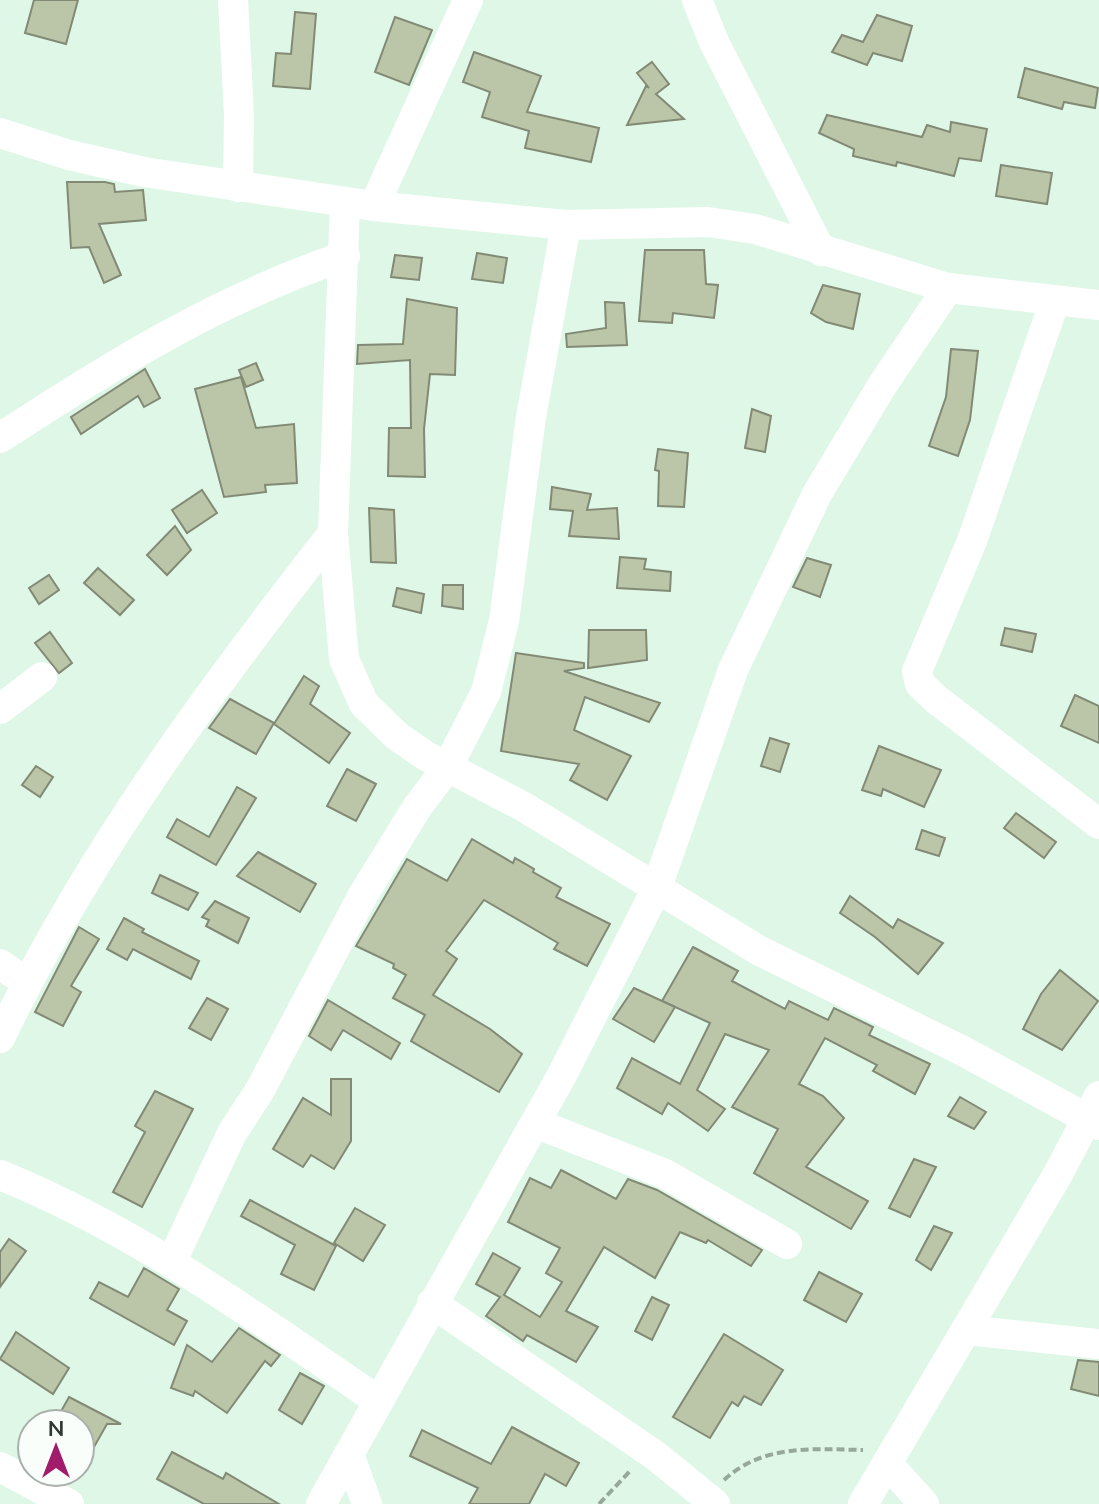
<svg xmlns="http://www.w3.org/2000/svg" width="1099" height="1504" viewBox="0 0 1099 1504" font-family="Mulish,sans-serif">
	<rect width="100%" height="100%" fill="#dff7e7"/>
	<!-- building -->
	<g fill="#bac6a7" stroke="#828a75" stroke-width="2">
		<path d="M34,0H78L66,44L25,33Z"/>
		<path d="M295,12L316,14L310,89L273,86L276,53L291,54Z"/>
		<path d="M877,15L912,26L902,61L873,53L867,65L832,52L842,35L863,42Z"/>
		<path d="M395,17L432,30L409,85L375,72Z"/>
		<path d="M474,52L541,76L527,112L599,128L591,162L525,148L529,131L482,117L490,92L463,82Z"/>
		<path d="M652,62L669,84L656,94L684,119L627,125L646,86L649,88L637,73Z"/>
		<path d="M1025,68L1098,88L1095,108L1064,102L1062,109L1018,97Z"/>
		<path d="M827,115L922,137L927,125L950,132L951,122L987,129L981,161L959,158L954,176L897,162L896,166L853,156L854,149L819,133Z"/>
		<path d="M1001,165L1052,173L1047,204L996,196Z"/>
		<path d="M67,182H105L114,184L115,192L143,190L146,220L99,224L121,275L104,283L89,247L71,248Z"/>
		<path d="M645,250H704L706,284L718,285L714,318L673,313L672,323L639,321Z"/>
		<path d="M477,253L507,258L503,283L472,279Z"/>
		<path d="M395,255L422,258L419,280L391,277Z"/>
		<path d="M823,285L860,294L853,329L826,322L811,313Z"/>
		<path d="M407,299L457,308L455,375L430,374L424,429L425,477L388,476L389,428H411L410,360L357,364L358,345L403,344Z"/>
		<path d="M605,302L624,303L627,345L567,347L566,334L606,328Z"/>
		<path d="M951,349L978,351L970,420L958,456L929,446L946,397Z"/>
		<path d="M256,363L263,380L246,387L239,370Z"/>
		<path d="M145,369L160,398L144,407L138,396L81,434L71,417Z"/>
		<path d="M241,377L256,428L294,424L297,483L265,485L266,492L224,497L195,389Z"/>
		<path d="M752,409L771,416L765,452L745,448Z"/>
		<path d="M658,449L688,453L684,507L658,506L659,471L655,470Z"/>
		<path d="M552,487L591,494L587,510L617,508L619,539L569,536L573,511L550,509Z"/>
		<path d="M202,490L217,513L187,533L172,510Z"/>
		<path d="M369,508L394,510L396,563L371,562Z"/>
		<path d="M175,526L191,550L167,575L147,555Z"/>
		<path d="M620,557L646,559L644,569L671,572L670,591L617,588Z"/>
		<path d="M807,558L831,565L820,597L793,587Z"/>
		<path d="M98,568L134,600L120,615L84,583Z"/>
		<path d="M49,575L59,590L39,604L29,588Z"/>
		<path d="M443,585H463V609L442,606Z"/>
		<path d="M397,588L424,594L421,613L393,606Z"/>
		<path d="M1005,628L1036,634L1032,652L1001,645Z"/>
		<path d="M589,630H646L647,660L588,668Z"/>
		<path d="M50,632L72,663L59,673L35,643Z"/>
		<path d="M516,653L584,663V668L564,671L660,703L649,722L585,697L574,730L631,756L607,800L570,780L579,764L501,751Z"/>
		<path d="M304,676L319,686L310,704L350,733L329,763L274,724Z"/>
		<path d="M1075,695L1099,706V743L1061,726Z"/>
		<path d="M230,699L274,723L256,754L209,728Z"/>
		<path d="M770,738L789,744L780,772L761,766Z"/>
		<path d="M879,746L941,770L924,807L883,789L881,796L862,790Z"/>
		<path d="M36,766L53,777L40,797L22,785Z"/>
		<path d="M347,769L376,784L356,821L327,806Z"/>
		<path d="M237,787L256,798L216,865L167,837L177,819L209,837Z"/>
		<path d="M1016,813L1056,842L1044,858L1004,828Z"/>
		<path d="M922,830L945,838L939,856L916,849Z"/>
		<path d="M472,839L513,863L515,858L534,869L533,872L561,888L556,897L610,924L587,966L554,949L558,943L484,900L446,951L457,959L433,995L490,1029L522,1054L499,1092L411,1041L425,1015L393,998L406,975L393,968L394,964L356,946L407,859L447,881Z"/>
		<path d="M258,852L316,884L300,912L237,876Z"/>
		<path d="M160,875L198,893L188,910L152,893Z"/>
		<path d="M850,896L893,928L898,919L943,943L918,974L875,937L840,913Z"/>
		<path d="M215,901L249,918L238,943L206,926L209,920L202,917Z"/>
		<path d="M124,918L144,929L142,932L199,961L191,979L133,949L127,960L107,949Z"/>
		<path d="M79,927L99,939L71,986L81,992L63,1026L35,1012Z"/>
		<path d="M693,947L738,971L732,981L785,1009L789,1001L828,1020L834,1008L873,1027L869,1035L930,1064L915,1094L873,1071L877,1065L825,1038L799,1084L823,1096L844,1118L806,1167L868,1201L851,1229L754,1173L778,1129L732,1107L769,1050L725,1034L697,1090L725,1109L708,1131L668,1103L662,1114L617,1088L632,1058L680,1084L710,1023L662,1001Z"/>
		<path d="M1060,970L1098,1001L1062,1050L1023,1029L1041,994Z"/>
		<path d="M634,988L675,1007L654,1042L613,1019Z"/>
		<path d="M207,998L228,1009L211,1040L189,1028Z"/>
		<path d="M328,1000L400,1043L391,1059L343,1030L331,1050L309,1036Z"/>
		<path d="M331,1079H351V1141L334,1169L311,1155L303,1167L273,1149L303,1098L331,1115Z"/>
		<path d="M155,1091L193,1109L142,1207L113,1192L145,1132L135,1126Z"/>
		<path d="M960,1097L986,1112L974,1129L948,1116Z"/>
		<path d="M914,1159L936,1167L910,1217L889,1208Z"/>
		<path d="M561,1170L616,1199L628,1179L657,1190L762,1250L751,1266L708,1240L706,1243L680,1232L655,1278L604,1247L566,1311L598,1327L576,1362L527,1335L523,1341L486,1316L500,1297L476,1284L493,1253L520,1268L504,1295L540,1317L562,1282L546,1273L560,1248L508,1222L530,1178L551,1188Z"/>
		<path d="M250,1200L336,1246L314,1290L281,1274L295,1245L241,1216Z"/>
		<path d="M355,1208L385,1225L363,1261L334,1243Z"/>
		<path d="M934,1226L952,1233L931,1270L916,1260Z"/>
		<path d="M9,1239L26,1251L0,1287V1252Z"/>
		<path d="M144,1268L179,1289L167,1310L187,1321L174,1345L90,1298L99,1282L128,1297Z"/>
		<path d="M819,1272L862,1294L846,1322L804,1300Z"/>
		<path d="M652,1297L669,1305L652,1340L635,1331Z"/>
		<path d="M239,1328L280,1355L271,1366L265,1361L227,1413L195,1391L193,1396L171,1388L187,1345L212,1362Z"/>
		<path d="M16,1332L69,1368L53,1394L0,1359Z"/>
		<path d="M724,1334L783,1370L761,1405L744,1396L738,1406L732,1402L710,1438L673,1417Z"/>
		<path d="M1078,1360L1099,1362V1396L1071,1389Z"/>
		<path d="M300,1373L324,1386L302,1424L279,1410Z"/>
		<path d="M69,1397L121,1424H107L94,1447L80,1440V1424H54Z"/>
		<path d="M512,1427L579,1463L566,1486L545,1474L529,1504H469L478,1488L410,1456L422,1430L491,1464Z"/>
		<path d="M172,1452L223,1479L226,1473L279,1504H204L157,1479Z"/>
	</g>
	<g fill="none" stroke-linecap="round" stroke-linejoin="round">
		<!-- path -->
		<g stroke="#96a79b" stroke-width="4" stroke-dasharray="8 4" stroke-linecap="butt">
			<path d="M724,1480C763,1444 812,1449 863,1450"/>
			<path d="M599,1504L630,1471"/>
		</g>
		<!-- minor -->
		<g stroke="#fff" stroke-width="30">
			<path d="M233,0L239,115L238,187"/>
			<path d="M697,0L714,42L821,251"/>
			<path d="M0,133L69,155L144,172L374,206L566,225L708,222L755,229L948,288L1099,305"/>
			<path d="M345,202L333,533L344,659L364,704L397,736L426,756L524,807L758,950L963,1051L1099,1125"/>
			<path d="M374,206L468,0"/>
			<path d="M1055,300L972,541L917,671L920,684L937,700L1099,824"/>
			<path d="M0,438C110,366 220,298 345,256"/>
			<path d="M0,709L42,677"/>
			<path d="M0,964L26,982"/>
			<path d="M0,1038C87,856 209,691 333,533"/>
			<path d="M535,1123L665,1174L787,1244"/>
			<path d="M0,1175C136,1230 256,1317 377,1400"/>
			<path d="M171,1263L232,1133L260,1090L363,895L418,806L447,768L486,692L504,621L531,417L566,225"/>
			<path d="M432,1303L656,1456L715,1504"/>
			<path d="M966,1330L1099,1344"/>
			<path d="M349,1454L367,1504"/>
			<path d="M887,1463L924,1504"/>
			<path d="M0,1467L69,1504"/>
			<path d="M321,1504L562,1075L656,890L733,670L817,494L883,384L948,288"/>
			<path d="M863,1504L1058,1174L1099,1096"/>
		</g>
	</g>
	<!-- north arrow -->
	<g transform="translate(56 1448)"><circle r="38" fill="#fafefb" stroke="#a9afab" stroke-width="2"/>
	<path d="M0-6L14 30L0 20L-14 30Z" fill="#a11d6c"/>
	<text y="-12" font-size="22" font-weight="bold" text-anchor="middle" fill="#2f3832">N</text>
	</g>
</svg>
